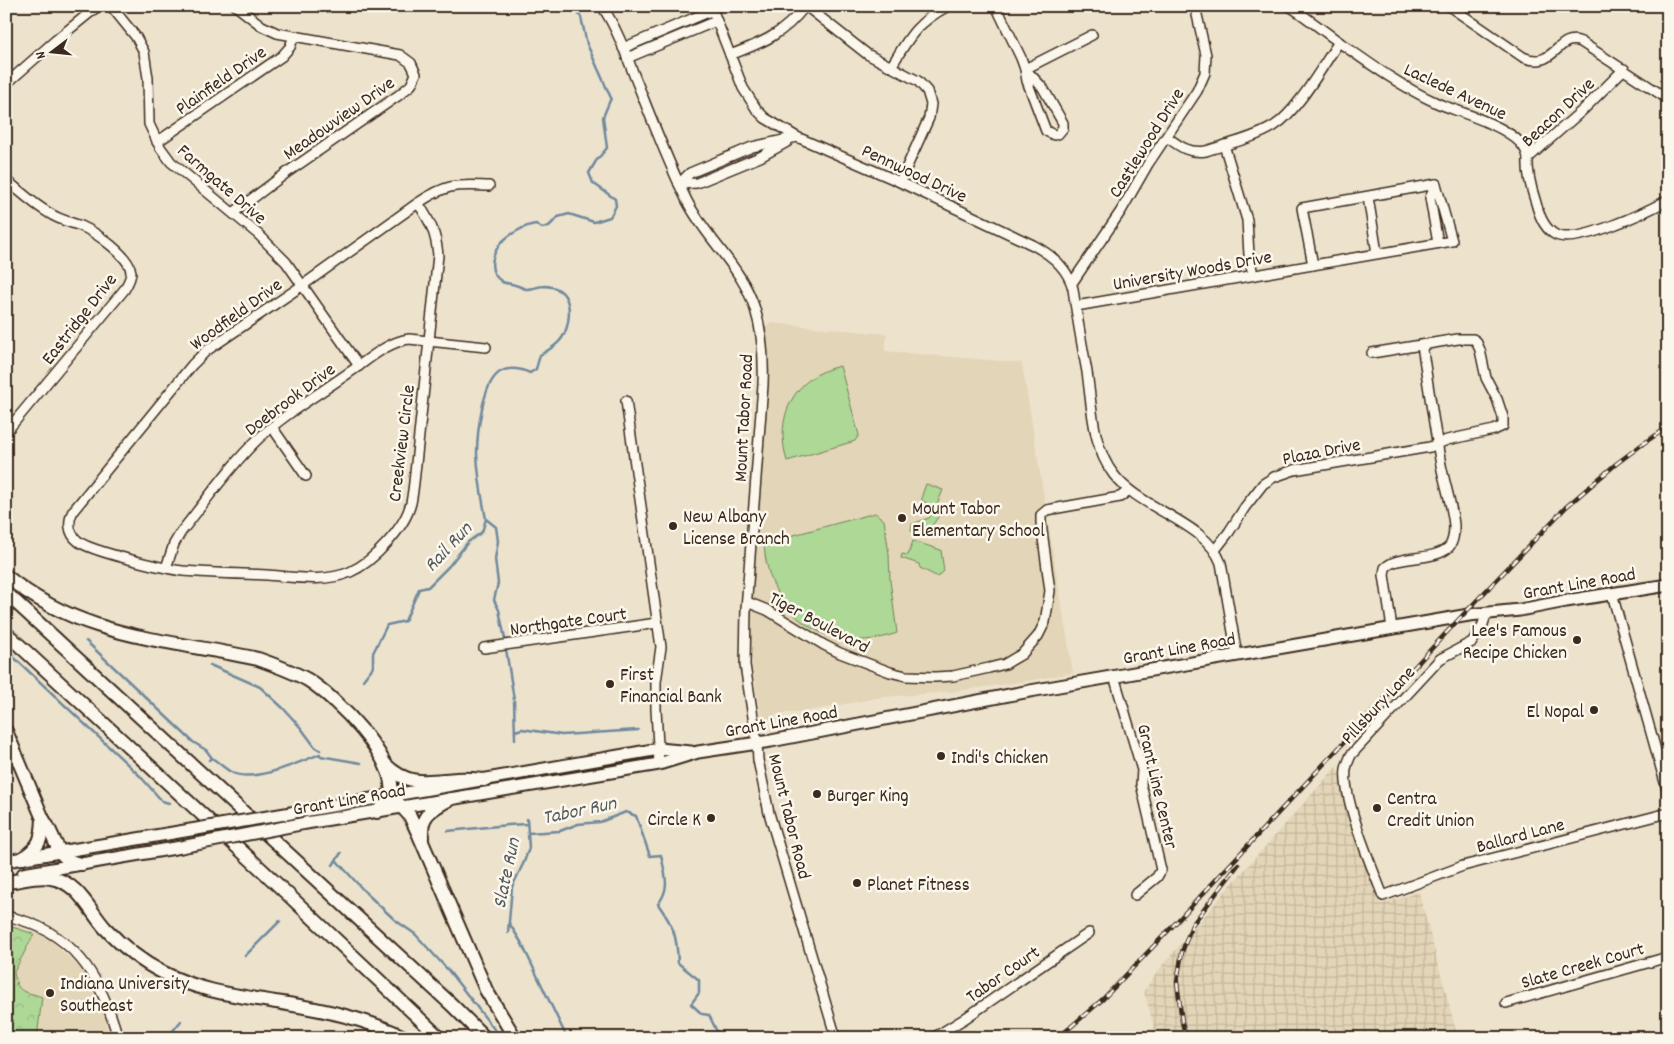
<svg xmlns="http://www.w3.org/2000/svg" width="1674" height="1044" viewBox="0 0 1674 1044" font-family="Dekko,sans-serif">
	<defs>
		<pattern id="industrial-grid" width="8" height="8" patternUnits="userSpaceOnUse" patternTransform="scale(1.25)"><rect width="8" height="8" fill="#e3d5b7"/><path d="M0 4h8M4 0v8" fill="none" stroke="#c4b79d"/></pattern>
		<pattern id="forest-crowns" width="20" height="18" patternUnits="userSpaceOnUse" patternTransform="scale(1.25)"><rect width="20" height="18" fill="#add896"/><path d="M2 6a3 3 0 1 1 6 0M12 15a3 3 0 1 1 6 0" fill="none" stroke="#96ba81"/></pattern>
	</defs>
	<rect width="100%" height="100%" fill="#ede3cd"/>
	<filter id="ink" filterUnits="userSpaceOnUse"><feTurbulence type="fractalNoise" baseFrequency=".02" numOctaves="2"/><feDisplacementMap in="SourceGraphic" scale="10" xChannelSelector="R" yChannelSelector="G"/><feConvolveMatrix kernelMatrix="1 2 1 2 8 2 1 2 1" color-interpolation-filters="sRGB"/></filter>
	<g filter="url(#ink)">
		<!-- built -->
		<g fill="#e3d5b7">
			<path d="M772,323L887,334L885,351L1022,363L1073,673L1015,683L949,692L883,697L808,711L778,714L771,717L767,723L765,724L761,717L752,667L750,625L760,477L764,328Z"/>
			<path d="M6,922L47,937L83,970L104,1015L110,1038H6Z"/>
		</g>
		<!-- industrial -->
		<path fill="url(#industrial-grid)" d="M1337,766L1355,838L1380,904L1419,892L1458,1038H1157L1144,991L1161,967L1230,886Z"/>
		<!-- forest -->
		<path fill="url(#forest-crowns)" stroke="#74815a" d="M6,925L34,934L14,972C17,995 24,990 42,997L37,1038H6Z"/>
		<!-- park -->
		<g fill="#add896" stroke="#74815a">
			<path d="M840,366L859,435L855,441L787,461C774,418 793,376 840,366Z"/>
			<path d="M926,484L943,490L936,507L922,501V495Z"/>
			<path d="M933,510L940,514L930,529L915,534L911,531L912,524L929,518Z"/>
			<path d="M875,513L884,520L889,554L890,580L897,633C829,658 767,615 764,543Z"/>
			<path d="M913,541L941,550L944,571L938,577L920,568L919,564L901,558L902,554L908,555Z"/>
		</g>
		<g fill="none" stroke-linecap="round" stroke-linejoin="round">
			<!-- stream -->
			<g stroke="#70899d" stroke-width="2.5">
				<path d="M505,639L499,610L494,600L498,583L495,559L498,541L496,527L486,519C482,499 478,474 477,454C477,434 482,383 500,372C510,366 521,369 530,373L536,369L540,355C556,346 565,340 568,322C571,304 567,287 545,286C539,286 532,289 526,289C522,288 519,286 515,285C511,283 504,284 501,281C487,271 492,255 500,244C508,235 525,225 536,224L542,228L549,226L558,217L569,214L594,222L610,217L616,206L615,199L593,183L589,173L596,161L607,148L603,117L611,98L587,44L581,17L571,6"/>
				<path d="M86,641L193,742L206,750L212,758"/>
				<path d="M506,649L514,700L515,739"/>
				<path d="M6,650L140,776L162,801L169,803"/>
				<path d="M210,665L260,687L283,708L301,728L315,747L320,750"/>
				<path d="M363,680L373,667V653L387,625L405,621L419,589L428,587L449,566L468,542L482,532L486,519"/>
				<path d="M515,731L522,729L562,735L638,730"/>
				<path d="M320,756L361,763"/>
				<path d="M209,760L212,758C218,762 224,768 231,772C252,784 298,763 320,754"/>
				<path d="M448,831L508,825L527,824"/>
				<path d="M528,833L560,831L578,824L600,822L626,812L636,816L650,856L661,855C665,875 671,888 658,904C674,927 677,936 678,963L699,980V993L691,1004L702,1014L709,1015L720,1038"/>
				<path d="M336,860L366,893L395,920L415,934L448,970L501,1038"/>
				<path d="M333,865L341,853"/>
				<path d="M509,923L521,942L567,1038"/>
				<path d="M508,933L512,887L524,862L529,848L527,819"/>
				<path d="M245,956L280,921"/>
				<path d="M167,1038L181,1021"/>
			</g>
			<!-- minor casing -->
			<g stroke="#3b2a1e" stroke-width="12">
				<g id="minor">
					<path d="M111,6L136,37L144,52L148,78L149,124L160,147L171,162L259,235L286,262L359,366"/>
					<path d="M602,6C616,27 625,51 634,75C651,117 667,160 687,201C707,240 742,267 755,309C763,334 764,359 763,385L746,609L745,665L757,743L758,760L769,813L836,1038"/>
					<path d="M711,6L743,88L757,110L765,118L797,137L900,182L1033,245C1052,255 1068,268 1073,289C1077,317 1082,345 1087,372C1092,406 1092,447 1114,475C1141,510 1206,522 1221,563L1237,655"/>
					<path d="M806,6L867,54L918,81L927,91L931,104L929,118L900,182"/>
					<path d="M996,6L1021,58L1025,69L1092,35"/>
					<path d="M1289,6C1307,17 1322,30 1339,42C1370,64 1402,87 1437,103C1460,113 1525,129 1528,158"/>
					<path d="M1449,6L1523,57C1555,71 1557,32 1581,42L1668,99"/>
					<path d="M623,48L713,10"/>
					<path d="M730,55C762,43 784,34 805,6"/>
					<path d="M627,58L716,21"/>
					<path d="M891,67C909,37 916,23 948,6"/>
					<path d="M1025,69L1043,88L1063,123V128L1058,134L1054,135L1046,131L1027,81Z"/>
					<path d="M1624,69L1584,109L1528,158C1527,174 1531,188 1536,203C1539,215 1544,229 1556,235C1577,245 1646,212 1668,200"/>
					<path d="M6,84L56,40L98,6"/>
					<path d="M1167,137C1179,146 1189,154 1206,151C1227,144 1255,138 1274,126C1297,112 1323,65 1339,42"/>
					<path d="M157,142L282,56L290,47L294,36"/>
					<path d="M1224,145L1247,220L1249,255L1253,275"/>
					<path d="M6,180C20,191 33,204 49,213C59,220 70,222 81,226C95,232 130,256 131,272C131,279 127,285 124,290L6,432"/>
					<path d="M679,184L690,173L752,147L797,137"/>
					<path d="M679,184L697,183L760,157L787,142"/>
					<path d="M1368,197L1377,253"/>
					<path d="M418,203C430,221 436,233 438,255L415,473C414,483 413,493 411,503C405,528 373,562 350,572C325,583 293,577 267,575C239,574 211,573 183,571C166,569 89,551 78,541C68,533 68,521 73,511L192,365L206,351L303,285L418,203C448,183 455,185 489,186"/>
					<path d="M233,213L289,171L399,95L411,85L416,74L411,63L400,55L277,33L262,26L236,6"/>
					<path d="M1313,265L1302,208L1436,184"/>
					<path d="M1072,283L1121,211L1148,164L1197,91L1205,73L1206,55L1195,6"/>
					<path d="M1076,306L1452,241L1436,184L1430,198L1438,243"/>
					<path d="M626,401L661,647L656,682V709L659,764"/>
					<path d="M272,427L306,476"/>
					<path d="M1215,550L1229,532L1245,507L1263,484L1274,477L1294,470L1430,447L1447,440L1494,430L1503,426V417L1497,399L1486,378L1480,350L1476,341L1473,339H1458L1372,353"/>
					<path d="M166,568L174,544L181,532C206,501 229,467 257,440C284,414 319,394 350,372C368,360 387,342 409,339L486,347"/>
					<path d="M1612,594L1668,793"/>
					<path d="M747,602L767,610L824,645L840,653L890,672L906,676L935,677L953,676L989,668L1005,664L1022,654L1038,636L1045,622L1050,591L1041,523V515L1047,510L1120,497L1129,490"/>
					<path d="M1486,615L1482,627L1472,642L1440,659L1351,755C1349,760 1347,764 1346,769C1342,798 1372,867 1383,896L1463,866L1668,813"/>
					<path d="M1392,628L1384,575L1385,568C1397,554 1434,562 1449,547C1454,541 1454,532 1454,525C1452,505 1445,485 1441,465C1434,425 1428,385 1422,345"/>
					<path d="M484,648L657,623"/>
					<path d="M1114,676L1142,770L1141,784L1161,870L1157,877L1135,895"/>
					<path d="M6,916C73,930 101,976 118,1038"/>
					<path d="M1506,1003L1668,957"/>
					<path d="M933,1038L964,1019L1089,933"/>
				</g>
			</g>
			<!-- major casing -->
			<g stroke="#3b2a1e" stroke-width="15">
				<g id="major">
					<path d="M291,813L659,749L691,752"/>
					<path d="M306,823L659,764L698,752L771,741L1030,691L1469,615L1520,610L1566,601L1668,585"/>
					<path d="M6,861L167,834"/>
					<path d="M23,874L181,847"/>
				</g>
			</g>
			<!-- highway casing -->
			<g stroke="#3b2a1e" stroke-width="16">
				<g id="highway">
					<path d="M6,576C83,639 167,639 258,659C275,665 292,671 308,680C336,698 397,758 391,794C390,802 382,807 377,812"/>
					<path d="M6,593L452,1005L485,1038"/>
					<path d="M6,633L262,870L440,1038"/>
					<path d="M6,731L43,819C57,838 55,861 82,864"/>
					<path d="M386,765C408,787 428,781 456,779C465,778 475,779 484,780"/>
					<path d="M391,795L410,816L419,835L486,990L515,1038"/>
					<path d="M422,838C420,814 432,809 450,799"/>
					<path d="M23,858C40,846 42,840 43,819"/>
					<path d="M6,882C21,881 37,875 51,878C78,882 89,910 105,928C122,946 140,961 162,972C200,992 240,996 282,1003C325,1010 367,1019 406,1038"/>
				</g>
			</g>
			<!-- minor -->
			<use href="#minor" stroke="#fbf7ec" stroke-width="9"/>
			<!-- major -->
			<use href="#major" stroke="#fbf7ec" stroke-width="11"/>
			<!-- highway -->
			<use href="#highway" stroke="#fbf7ec" stroke-width="12"/>
			<!-- rail casing -->
			<g stroke="#3b2a1e" stroke-width="4.5">
				<g id="rail">
					<path d="M1058,1038L1103,999L1169,930L1461,617L1566,507L1616,464L1644,443L1668,427"/>
					<path d="M1186,1038L1182,1022L1177,982L1182,952L1192,925L1238,865"/>
				</g>
			</g>
			<!-- rail -->
			<use href="#rail" stroke="#fbf7ec" stroke-width="2.5" stroke-dasharray="8" stroke-linecap="butt"/>
			<!-- major-bridge casing -->
			<g stroke="#3b2a1e" stroke-width="15" stroke-linecap="butt">
				<g id="major-bridge">
					<path d="M167,834L291,813"/>
					<path d="M181,847L306,823"/>
				</g>
			</g>
			<!-- major-bridge -->
			<use href="#major-bridge" stroke="#fbf7ec" stroke-width="11"/>
		</g>
	</g>
	<!-- markers -->
	<g fill="#3b2a1e" stroke="#fbf7ec" stroke-width="2">
		<circle cx="902" cy="518" r="5"/>
		<circle cx="673" cy="526" r="5"/>
		<circle cx="1577" cy="640" r="5"/>
		<circle cx="610" cy="684" r="5"/>
		<circle cx="1594" cy="710" r="5"/>
		<circle cx="941" cy="756" r="5"/>
		<circle cx="817" cy="794" r="5"/>
		<circle cx="1377" cy="808" r="5"/>
		<circle cx="711" cy="818" r="5"/>
		<circle cx="857" cy="883" r="5"/>
		<circle cx="50" cy="993" r="5"/>
	</g>
	<g text-anchor="middle" stroke-width="5" stroke-linejoin="round" paint-order="stroke">
		<!-- street labels -->
		<g font-size="19" fill="#3b2a1e" stroke="#fbf7ec">
			<text transform="translate(220 79) rotate(-35)" y="7">Plainfield Drive</text>
			<text transform="translate(1456 90) rotate(25)" y="7">Laclede Avenue</text>
			<text transform="translate(1557 111) rotate(-43)" y="7">Beacon Drive</text>
			<text transform="translate(338 117) rotate(-35)" y="7">Meadowview Drive</text>
			<text transform="translate(1145 142) rotate(-58)" y="7">Castlewood Drive</text>
			<text transform="translate(915 172) rotate(25)" y="7">Pennwood Drive</text>
			<text transform="translate(223 183) rotate(41)" y="7">Farmgate Drive</text>
			<text transform="translate(1192 269) rotate(-10)" y="7">University Woods Drive</text>
			<text transform="translate(235 313) rotate(-36)" y="7">Woodfield Drive</text>
			<text transform="translate(78 318) rotate(-52)" y="7">Eastridge Drive</text>
			<text transform="translate(289 398) rotate(-37)" y="7">Doebrook Drive</text>
			<text transform="translate(742 418) rotate(-87)" y="7">Mount Tabor Road</text>
			<text transform="translate(400 443) rotate(-83)" y="7">Creekview Circle</text>
			<text transform="translate(1321 450) rotate(-11)" y="7">Plaza Drive</text>
			<text transform="translate(1579 582) rotate(-10)" y="7">Grant Line Road</text>
			<text transform="translate(568 620) rotate(-8)" y="7">Northgate Court</text>
			<text transform="translate(820 621) rotate(28)" y="7">Tiger Boulevard</text>
			<text transform="translate(1179 647) rotate(-10)" y="7">Grant Line Road</text>
			<text transform="translate(1377 704) rotate(-47)" y="7">Pillsbury Lane</text>
			<text transform="translate(781 720) rotate(-10)" y="7">Grant Line Road</text>
			<text transform="translate(1159 786) rotate(77)" y="7">Grant Line Center</text>
			<text transform="translate(349 798) rotate(-10)" y="7">Grant Line Road</text>
			<text transform="translate(791 816) rotate(76)" y="7">Mount Tabor Road</text>
			<text transform="translate(1520 834) rotate(-15)" y="7">Ballard Lane</text>
			<text transform="translate(1582 964) rotate(-16)" y="7">Slate Creek Court</text>
			<text transform="translate(1002 973) rotate(-35)" y="7">Tabor Court</text>
		</g>
		<!-- poi labels -->
		<g font-size="19" fill="#3b2a1e" stroke="#fbf7ec" text-anchor="start">
			<text x="912" y="514">Mount Tabor<tspan x="912" dy="22">Elementary School</tspan></text>
			<text x="683" y="522">New Albany<tspan x="683" dy="22">License Branch</tspan></text>
			<text x="1567" y="636" text-anchor="end">Lee's Famous<tspan x="1567" dy="22">Recipe Chicken</tspan></text>
			<text x="620" y="680">First<tspan x="620" dy="22">Financial Bank</tspan></text>
			<text x="1584" y="717" text-anchor="end">El Nopal</text>
			<text x="951" y="763">Indi's Chicken</text>
			<text x="827" y="801">Burger King</text>
			<text x="1387" y="804">Centra<tspan x="1387" dy="22">Credit Union</tspan></text>
			<text x="701" y="825" text-anchor="end">Circle K</text>
			<text x="867" y="890">Planet Fitness</text>
			<text x="60" y="989">Indiana University<tspan x="60" dy="22">Southeast</tspan></text>
		</g>
		<!-- water labels -->
		<g font-size="20" font-style="italic" fill="#555a5d" stroke="#fbf7ec">
			<text transform="translate(447 546) rotate(-47)" y="7">Rail Run</text>
			<text transform="translate(579 809) rotate(-12)" y="7">Tabor Run</text>
			<text transform="translate(505 873) rotate(-78)" y="7">Slate Run</text>
		</g>
	</g>
	<!-- margin -->
	<rect width="1674" height="1044" fill="none" stroke="#fbf7ec" stroke-width="25"/>
	<rect x="12" y="12" width="1649" height="1019" fill="none" stroke="#3b2a1e" stroke-width="2" filter="url(#ink)"/>
	<!-- north arrow -->
	<g transform="translate(52 52) rotate(254)" stroke="#fbf7ec" stroke-width="4" paint-order="stroke">
	<path d="M0-4L9 19L0 12L-9 19Z" fill="#3b2a1e"/>
	<text y="-8" font-size="14" font-weight="bold" text-anchor="middle" fill="#3b2a1e">N</text>
	</g>
</svg>
